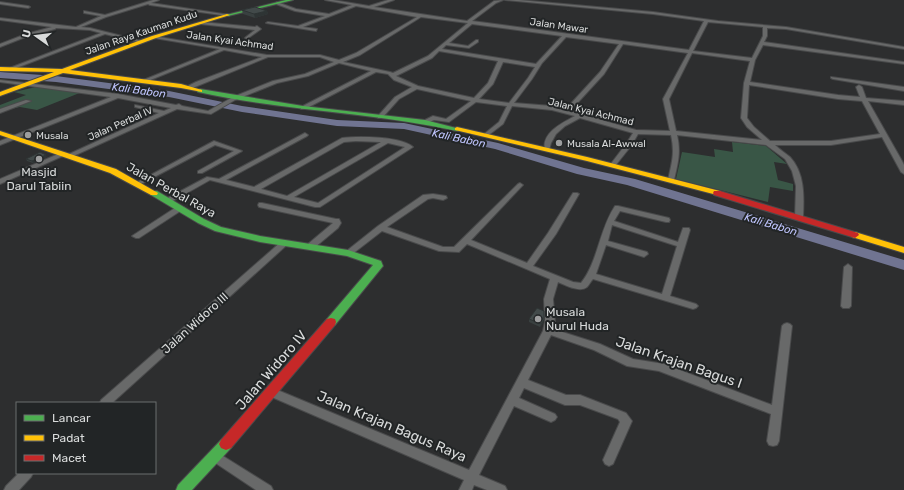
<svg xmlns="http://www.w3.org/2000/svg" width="904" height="490" viewBox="0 0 904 490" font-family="Rubik,sans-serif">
	<rect width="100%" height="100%" fill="#2d2e2f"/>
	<!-- green -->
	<g fill="#395646">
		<path d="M45,85L87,90L37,110L20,107L6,110L0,108V105L26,95L14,92Z"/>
		<path d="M732,142L766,146L787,164L774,162L778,180L793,184V191L770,187L768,202L676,179L682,152L715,157L714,149L733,152Z"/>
	</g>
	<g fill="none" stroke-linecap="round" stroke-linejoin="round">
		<!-- river -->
		<path fill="#707491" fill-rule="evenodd" d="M0,72L56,76L169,91L242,106L337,120L404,123L498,143L584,168L635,179L904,260V270L627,185L577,174L495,149L404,129L337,126L242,112L169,97L56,82L0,78Z"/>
		<!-- street casing -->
		<g stroke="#494a4b" stroke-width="2">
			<g id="street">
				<path d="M153,0H159L151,3L230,15L228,16L150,5L148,4L106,17L81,27L90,28L142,41V43L105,34L11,70L7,69L101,33L90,30L56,28L55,29L28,36L0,47V44L26,34L52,27L0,20V18L76,27L101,16L84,13V11L105,15Z"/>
				<path d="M325,0H333L369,6L388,0H394L374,7L467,21L494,1L503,0L496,3L472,21L689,50L704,21L653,14L505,0H519L653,12L718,21L786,27L904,47V49L786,29L767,28V36L764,42L904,62V64L763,45L755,60L750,82L838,95L860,97L856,87L859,85L862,87L866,98L904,101V105L868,101L902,161L904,165V174L901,172L882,137L831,145H775C779,149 785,153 790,157C805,173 804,197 803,217L799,219L795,217L796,186L792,171L785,159L766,145L677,135C681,152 678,163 674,180L671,182L668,180C672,162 675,153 671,135L638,134L631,146L615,166L613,167L610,165L626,144L633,133L580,118L565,126L556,134L551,143L549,150H545C541,133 562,123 575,116L552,110L512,106L503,124L486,137L483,135L499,122L507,106L476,102L449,122L434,120L427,123H423V121L433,116L446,119L471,101L417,89L399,99L382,118H378V116L395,97L412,87L394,80L388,74L376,72L305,109H301V107L371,71L339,63L308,76L277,83L235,100L211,114L177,109L69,158L67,157V155L159,113L135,107V105L164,111L171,108L118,98L0,145V141L111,97L0,82V80L118,94L176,105L179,104L182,106L208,111L233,97L273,81L305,74L334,62L320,57H268L190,89H186V87L196,82L262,57L224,50L143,83L141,82V81L220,49L154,38H153V36L267,55H320L339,60L356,53L417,17L356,6L303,27L317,29L316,31L266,23L268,22L298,26L325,16L295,11L276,4L277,2L296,9L329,14L352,5ZM421,17L468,23L428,56L393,73L390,72L343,62L360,55ZM708,22L763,27V36L752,58L693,51ZM472,24L562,36L536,64L442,49L446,45L469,48L478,42V40H476L468,46L449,43ZM566,37L619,44L600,72L565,110L552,106L514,103L532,79L542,63ZM623,44L688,53L663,99L670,131L636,130L570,111L604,74ZM439,51L498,61L488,83L474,98L418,86L396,76L432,58ZM692,53L750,61L744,83L741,118L747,127L762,140L676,131L669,99ZM503,62L535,67L528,78L509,103L479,99L493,84ZM749,85L838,99L862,101L880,134L831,141H770L754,127L747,118Z"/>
				<path d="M0,2L28,6L30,7L28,8L0,4Z"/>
				<path d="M201,22L255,27L257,26L261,29L247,39L245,38L246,37L255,30L200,24Z"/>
				<path d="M831,77L904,87V91L833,79L831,78Z"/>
				<path d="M26,100L31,101L0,113V109Z"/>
				<path d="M305,133L308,135L307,136L226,180L254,187L342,138C358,136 401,136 413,147L320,207H315L210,180L171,202H165L164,200L207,177L219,179ZM356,141L381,142L287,196L261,189L344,142ZM388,143L405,147L318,203L294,197Z"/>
				<path d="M214,141L242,151L202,173H198V171L234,151L215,145L139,185H135L134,184Z"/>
				<path d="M63,152L66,154L65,155L0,184V179Z"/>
				<path d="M520,183L523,185L522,186L471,240L527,263L548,233L573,193H577L579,194L556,234L533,266L573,282L581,283C598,262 599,230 615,206H618L669,218L670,220L669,222H666L620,211L614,221L678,242L683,228H689L690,230L670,296L696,304L698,306L696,308L693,309L593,279C591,281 589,285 587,287C580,293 565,285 558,282L553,299L555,322L553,329L600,344L633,359L664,364L772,405L782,326L784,324L787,323L790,324L792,326L779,441L777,445L773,446L769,445L767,441L771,414L659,371L627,366L594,350L551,335L528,380L566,395H580L626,413L632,421L613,464L609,466L605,464L603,460L620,422L618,419L580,405H565L524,388L519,398L555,414L557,417L555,420L551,422L514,406L479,475L505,486L507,490H487L474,485L472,490H459L464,480L267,395L266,392L267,389L271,388L275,389L469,470L543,331L545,322L544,299L550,279L467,244L459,252L439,251L382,231L351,255H345L344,253L378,226L423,195L433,194L446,196L447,198L443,200L433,198L428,199L387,227L443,247H454L518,184ZM612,225L677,246L662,294L596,274L606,245L644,257L648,254L647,252L608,241Z"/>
				<path d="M259,203H262L336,219H339L341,223L338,228L314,248H308L307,246L308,244L333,223L259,207L258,205Z"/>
				<path d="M178,206H181L185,208L139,238H136L132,236Z"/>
				<path d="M282,241H288L289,243L112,403H100L101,400Z"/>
				<path d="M848,264L852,267L851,306L849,308H843L841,306L844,267Z"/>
				<path d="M215,451L271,486L273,490H256L211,460L209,456L211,452Z"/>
				<path d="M19,473H33L31,477L19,490H4L6,486Z"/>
			</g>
		</g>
		<!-- fast casing -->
		<g stroke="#494a4b" stroke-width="2">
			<g id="fast">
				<path d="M286,0H293L228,16L226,15Z"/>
				<path d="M200,89L303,106L425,120L460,129L457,131C372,112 283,111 198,92L197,91Z"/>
				<path d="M151,191H157L204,219L221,227L260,236L348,250L381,261L383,266L335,325L331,326L327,325L326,322L327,319L373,265L347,256L260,242L215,231L198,223L151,195L150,193Z"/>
				<path d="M226,438L231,440L233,444L231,448L192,490H176L178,485L221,440Z"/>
			</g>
		</g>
		<!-- slow casing -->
		<g stroke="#494a4b" stroke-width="2">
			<g id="slow">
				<path d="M227,14L230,15L156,38L70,70L181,84L202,90V92L181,88L63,73L0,96V92L54,72L0,71V67L62,69L152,36Z"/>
				<path d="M457,127L587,157L720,191L721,193L717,195L587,161L455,130V128Z"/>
				<path d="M0,131L116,169L158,193L157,195H151L110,173L0,135Z"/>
				<path d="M855,232L904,247V253L852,237L851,235Z"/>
			</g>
		</g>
		<!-- jam casing -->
		<g stroke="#494a4b" stroke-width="2">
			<g id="jam">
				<path d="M714,191H720L858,233L859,235L855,238L852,237L714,195L713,193Z"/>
				<path d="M331,318L335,319L336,322L335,325L231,448L226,450L221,448L219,444L221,440L327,319Z"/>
			</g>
		</g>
		<!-- street -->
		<use href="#street" fill="#686969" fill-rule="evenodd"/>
		<!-- fast -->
		<use href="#fast" fill="#4caf50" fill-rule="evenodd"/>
		<!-- slow -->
		<use href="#slow" fill="#ffc107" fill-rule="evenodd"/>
		<!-- jam -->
		<use href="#jam" fill="#c62828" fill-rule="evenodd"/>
	</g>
	<!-- wall -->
	<g fill="#394040">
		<path d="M242,10L267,11L268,14L255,18L243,14Z"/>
		<path d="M47,157L33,163L27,161L26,159Z"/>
		<path d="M529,319L544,320L543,323L540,327L529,322Z"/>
	</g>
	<!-- shaded-wall -->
	<g fill="#2e3434">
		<path d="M267,11L268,14L255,18L254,14Z"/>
		<path d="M46,155L47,157L33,163L32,161Z"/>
		<path d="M544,320L543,323L540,327L541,324Z"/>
	</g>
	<!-- building -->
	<g fill="#424a4a" stroke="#2e3434">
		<path d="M255,7L267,11L254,14L242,10Z"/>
		<path d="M40,152L46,155L32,161L26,159Z"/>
		<path d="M537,308L544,311V320L541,324L529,319Z"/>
	</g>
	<!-- markers -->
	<g fill="#9d9e9f" stroke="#222526" stroke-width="1.5">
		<circle cx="28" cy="135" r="4"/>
		<circle cx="559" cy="143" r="4"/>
		<circle cx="39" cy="159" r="4"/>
		<circle cx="538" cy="319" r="4"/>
	</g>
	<g text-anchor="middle" stroke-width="4" stroke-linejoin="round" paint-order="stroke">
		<!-- far-street labels -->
		<g font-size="10" fill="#d9dbdb" stroke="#222526">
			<text transform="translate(559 25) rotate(8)" y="4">Jalan Mawar</text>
			<text transform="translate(141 32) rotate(-19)" y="4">Jalan Raya Kauman Kudu</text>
			<text transform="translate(230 40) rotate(8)" y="4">Jalan Kyai Achmad</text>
			<text transform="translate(591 111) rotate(14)" y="4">Jalan Kyai Achmad</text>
			<text transform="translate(120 123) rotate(-24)" y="4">Jalan Perbal IV</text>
		</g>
		<!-- far-poi labels -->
		<g font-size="10" fill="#d9dbdb" stroke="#222526" text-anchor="start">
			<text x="36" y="139">Musala</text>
			<text x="567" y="147">Musala Al-Awwal</text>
		</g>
		<!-- far-water labels -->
		<g font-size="11" font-style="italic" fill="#bfc4fd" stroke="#222526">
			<text transform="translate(139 90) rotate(8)" y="4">Kali Babon</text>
			<text transform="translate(459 138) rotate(12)" y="4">Kali Babon</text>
			<text transform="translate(771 224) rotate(17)" y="4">Kali Babon</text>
		</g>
		<!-- poi labels -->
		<g font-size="12" fill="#d9dbdb" stroke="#222526">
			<text x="39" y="176">Masjid<tspan x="39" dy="14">Darul Tabiin</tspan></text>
			<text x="546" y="316" text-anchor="start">Musala<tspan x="546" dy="14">Nurul Huda</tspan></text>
		</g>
		<!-- street labels -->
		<g font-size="12" fill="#d9dbdb" stroke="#222526">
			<text transform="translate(171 190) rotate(29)" y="4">Jalan Perbal Raya</text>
			<text transform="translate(195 323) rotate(-42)" y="4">Jalan Widoro III</text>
		</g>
		<!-- near-street labels -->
		<g font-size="14" fill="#d9dbdb" stroke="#222526">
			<text transform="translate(679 362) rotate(19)" y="5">Jalan Krajan Bagus I</text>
			<text transform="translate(271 370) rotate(-49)" y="5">Jalan Widoro IV</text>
			<text transform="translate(392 426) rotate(23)" y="5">Jalan Krajan Bagus Raya</text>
		</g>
	</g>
	<!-- legend -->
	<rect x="16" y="402" width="140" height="72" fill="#222526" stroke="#6b6e6e"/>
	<rect x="24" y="415" width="20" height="6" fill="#4caf50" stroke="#6b6e6e"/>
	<text x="52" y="422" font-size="12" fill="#d9dbdb">Lancar</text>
	<rect x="24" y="435" width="20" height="6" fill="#ffc107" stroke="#6b6e6e"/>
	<text x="52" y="442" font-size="12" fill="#d9dbdb">Padat</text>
	<rect x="24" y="455" width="20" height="6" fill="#c62828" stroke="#6b6e6e"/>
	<text x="52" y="462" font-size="12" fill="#d9dbdb">Macet</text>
	<!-- north arrow -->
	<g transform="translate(36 36) rotate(284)" stroke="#222526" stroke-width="3" paint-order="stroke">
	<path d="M0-3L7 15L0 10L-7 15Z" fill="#d9dbdb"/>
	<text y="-6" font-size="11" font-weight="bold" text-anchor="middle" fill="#d9dbdb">U</text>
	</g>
</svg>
